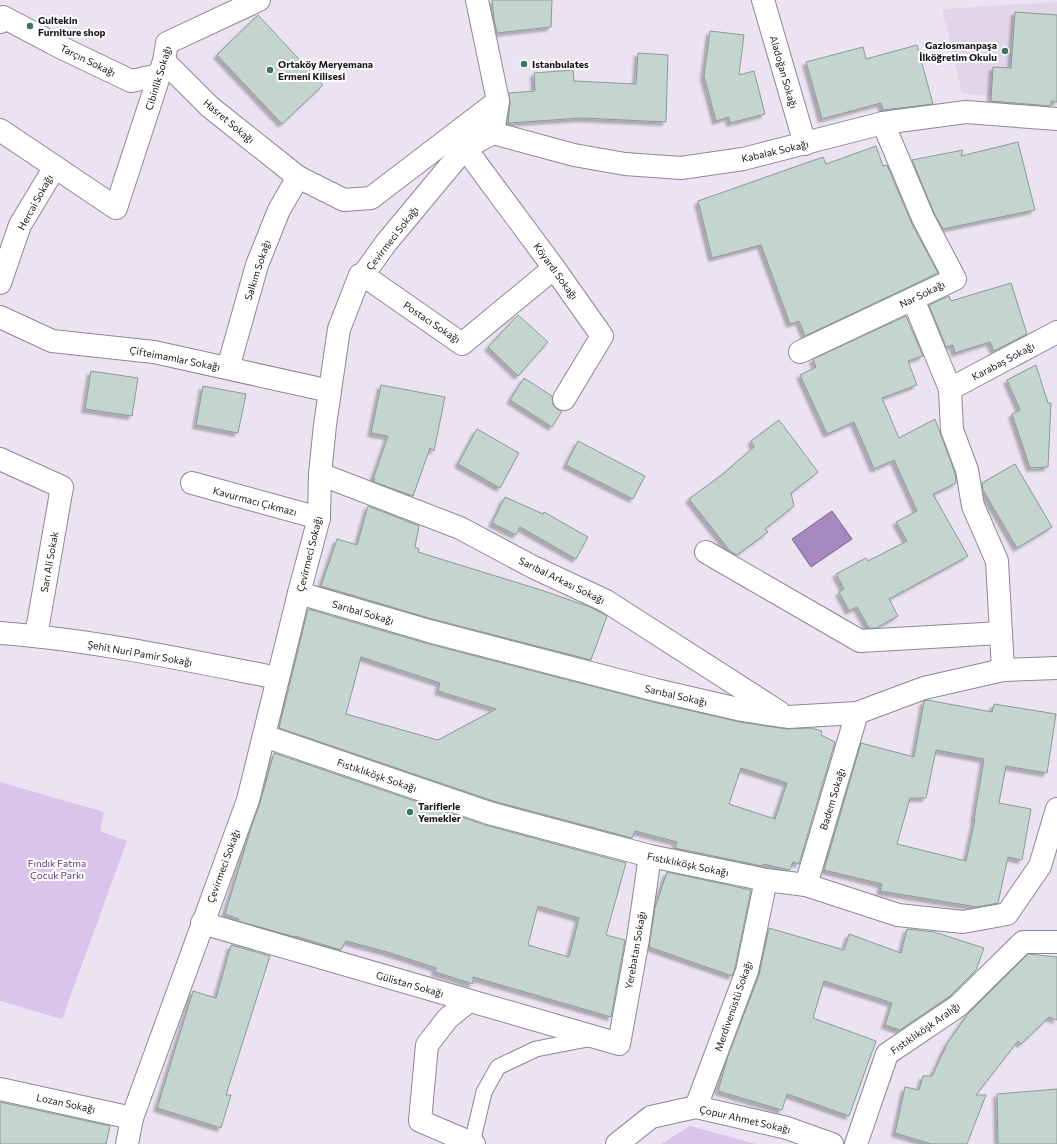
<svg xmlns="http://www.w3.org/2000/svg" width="1057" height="1144" viewBox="0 0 1057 1144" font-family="Commissioner,sans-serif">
	<defs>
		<filter id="shadow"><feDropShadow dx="-3.5" dy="3.5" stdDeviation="1" flood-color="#0004"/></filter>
	</defs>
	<rect width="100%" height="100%" fill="#ebe3f2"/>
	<!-- built -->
	<path fill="#e1d5ea" d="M1057,2V105L962,93L942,9Z"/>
	<!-- green -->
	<g fill="#dac4ec">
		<path d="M0,782L104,812L100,831L127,841L62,1019L0,1001Z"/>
		<path d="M690,1126L756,1144H661Z"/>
	</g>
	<!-- water -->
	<path fill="#a787bf" stroke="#7c658e" d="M832,511L852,539L811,567L792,539Z"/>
	<!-- building -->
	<g fill="#c3d5ce" stroke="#8a9a94" fill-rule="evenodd" filter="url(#shadow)">
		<path d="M492,0H552L551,27L497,33L494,19Z"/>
		<path d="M1015,12L1057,15V102L1051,101V106L991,101L993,67L1011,68Z"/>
		<path d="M258,15L323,85L282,124L217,55Z"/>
		<path d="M710,31L744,35L739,75L754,71L765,114L730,123L729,117L716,121L704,76Z"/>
		<path d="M917,45L933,104L883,110L881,103L822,119L806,62L863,47L866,59Z"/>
		<path d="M638,53L668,55L666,122L582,118L508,123L510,103L509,93L535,91L534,73L573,70L574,81L636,84Z"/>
		<path d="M1018,142L1035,210L943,229L934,213L912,160L963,150L961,156Z"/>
		<path d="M876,146L883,166L887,165L912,224L938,273L805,336L799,321L790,324L761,245L712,258L698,201L823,157L826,164Z"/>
		<path d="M1011,283L1027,334L994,351L990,342L955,353L953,345L946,347L929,305L949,296L951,301Z"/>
		<path d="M518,315L548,342L518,376L488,347Z"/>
		<path d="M906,316L923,356L908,361L917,385L882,398L899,438L935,419L955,473L956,483L933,494L968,556L889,599L898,616L876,628H869L857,607L849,611L839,592L844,589L836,574L866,558L868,561L907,541L896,522L917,511L894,460L874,469L854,422L827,434L800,375L816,367L813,359Z"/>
		<path d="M1036,365L1048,403H1051L1048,467L1030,468L1012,414L1020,410L1007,380Z"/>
		<path d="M91,371L138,378L132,416L85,409Z"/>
		<path d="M524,378L552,396L553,405L557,409L562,411L552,427L510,400Z"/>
		<path d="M381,385L445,397L434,451L430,448L413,496L374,482L375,479H373L388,436L371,433Z"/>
		<path d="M203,386L246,394L238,433L196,425Z"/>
		<path d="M779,420L818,472L791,493L794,506L765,529L768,532L737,555L730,551L689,499L723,474L754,447L751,441Z"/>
		<path d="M477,429L519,453L500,488L458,464Z"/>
		<path d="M578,441L645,476L633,499L566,465Z"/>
		<path d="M1015,464L1052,527L1017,548L983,490L982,483Z"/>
		<path d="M505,497L543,514L544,512L588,537L576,559L520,527L516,535L492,523Z"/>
		<path d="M368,506L419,526L415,547L419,549L418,552L541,590L590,607L607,616L591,660L432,619L321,586L337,539L357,545Z"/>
		<path d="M308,609L425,643L653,702L740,722L786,729L811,728L822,731L821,735L835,742L799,864L793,862L790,870L763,864L762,866L675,848L677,842L635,831L632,838L493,801L279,728ZM361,657L440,683L438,691L496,709L438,740L346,714ZM741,768L787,783L775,819L729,804Z"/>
		<path d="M927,700L992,712L994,704L1056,714L1047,773L1006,766L999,803L1031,809L1022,860L1008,857L998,903L977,907L880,891L882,884L824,870L861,743L914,757L924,701ZM936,750L984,759L974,819H975L966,861L897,844L910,798H926Z"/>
		<path d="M274,753L485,825L626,863L606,935L625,940L611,1017L473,977V984L435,972L436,968L387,952L346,941L341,950L295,936V937L238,921L239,919L225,914L252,825L260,803ZM538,906L579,918L569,957L528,945Z"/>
		<path d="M667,872L751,890L735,968L732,976L649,947L655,908Z"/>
		<path d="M769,928L844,950L849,934L901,953L907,929L934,932L984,948L976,970L950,996L900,1030L885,1025L892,1003L824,981L813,1018L876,1041L849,1116L787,1094L782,1110L718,1091L728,1056L759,975Z"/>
		<path d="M231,945L270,956L226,1095H231L221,1128L157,1108L193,991L216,998Z"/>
		<path d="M1028,954L1057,957V1020L1049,1017L1021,1044L1018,1041L976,1095H986L967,1144H931L895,1133L905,1087L919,1090L923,1076H932L947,1044L967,1015Z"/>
		<path d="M1057,1089V1144H998L997,1094Z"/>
		<path d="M0,1102L110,1126L106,1144H0Z"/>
	</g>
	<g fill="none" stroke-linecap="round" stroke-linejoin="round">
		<!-- service casing -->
		<g stroke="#8f8794" stroke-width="17">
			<path id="service" d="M472,1143L484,1092L498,1067L536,1049L593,1038"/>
		</g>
		<!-- minor casing -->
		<g stroke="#8f8794" stroke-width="24">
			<g id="minor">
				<path d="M763,0L805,144"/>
				<path d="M0,22L3,17L58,46L131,81L159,75"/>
				<path d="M164,61L210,107L298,177L344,200L371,198L498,101"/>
				<path d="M0,130L116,208L164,61L167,43L259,0"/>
				<path d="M493,133L574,155L625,164L681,168L743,159L883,123L966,112L1057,119"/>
				<path d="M465,148L554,268L602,336L564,399"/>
				<path d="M363,275L462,344L554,268"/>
				<path d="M0,283L20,225L55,167"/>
				<path d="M913,299L950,389L952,430L967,470L973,506L997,561L1003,670"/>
				<path d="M0,317L52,341L154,352L330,391"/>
				<path d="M800,352L955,279L923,218L883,123"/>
				<path d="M228,368L257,265L279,210L298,177"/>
				<path d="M950,389L1057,332"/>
				<path d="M0,459L62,487L36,636"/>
				<path d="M320,474L460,528L533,567L606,601L779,712"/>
				<path d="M192,483L319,518"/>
				<path d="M706,552L860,641L1001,633"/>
				<path d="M299,593L429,631L656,690L742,710L788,717L857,713L924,688L1003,670L1057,668"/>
				<path d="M0,633C94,640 186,660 278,678"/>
				<path d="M264,736L489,813L650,856L766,880L806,885L898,915L963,922L1007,914L1040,866L1057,809"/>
				<path d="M806,885L857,713"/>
				<path d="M202,923L619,1044L638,939L650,856"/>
				<path d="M469,1001L448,1018L427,1045L420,1121L474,1144"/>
				<path d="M0,1089L132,1118"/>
				<path d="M696,1107L747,971L766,880"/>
				<path d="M127,1144L132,1118L248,800L299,593L319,518L320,474L325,425L339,329L360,275H363L386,243L465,148L493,133L498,101L477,0"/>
				<path d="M617,1144L651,1117L696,1107L787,1128L832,1144"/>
				<path d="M856,1144L887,1054L958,1006L1023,942H1057"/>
			</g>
		</g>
		<!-- service -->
		<use href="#service" stroke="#fff" stroke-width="15"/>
		<!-- minor -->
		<use href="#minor" stroke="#fff" stroke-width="22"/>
	</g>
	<!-- markers -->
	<g fill="#397763" stroke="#fff" stroke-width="1.5">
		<circle cx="30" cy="26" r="4"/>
		<circle cx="1005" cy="51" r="4"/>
		<circle cx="524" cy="64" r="4"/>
		<circle cx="270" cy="70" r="4"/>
		<circle cx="410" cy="812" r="4"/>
	</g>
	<g text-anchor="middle" stroke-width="4" stroke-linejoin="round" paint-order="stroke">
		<!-- poi labels -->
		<g font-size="10" font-weight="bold" fill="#19161b" stroke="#fff" text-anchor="start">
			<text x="38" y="24">Gultekin<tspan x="38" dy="12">Furniture shop</tspan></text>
			<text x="997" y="49" text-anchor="end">Gaziosmanpaşa<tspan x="997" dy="12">İlköğretim Okulu</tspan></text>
			<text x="278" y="68">Ortaköy Meryemana<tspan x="278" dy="12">Ermeni Kilisesi</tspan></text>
			<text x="532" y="68">Istanbulates</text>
			<text x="418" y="810">Tariflerle<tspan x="418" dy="12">Yemekler</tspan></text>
		</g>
		<!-- street labels -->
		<g font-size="10" fill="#19161b" stroke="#fff">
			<text transform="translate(88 60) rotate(26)" y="4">Tarçın Sokağı</text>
			<text transform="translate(784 72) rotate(74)" y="4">Aladoğan Sokağı</text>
			<text transform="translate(158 78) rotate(-73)" y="4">Cibinlik Sokağı</text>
			<text transform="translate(229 121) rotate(40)" y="4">Hasret Sokağı</text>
			<text transform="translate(775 151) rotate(-13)" y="4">Kabalak Sokağı</text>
			<text transform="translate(35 202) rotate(-61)" y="4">Hercai Sokağı</text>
			<text transform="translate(392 238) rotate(-52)" y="4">Çevirmeci Sokağı</text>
			<text transform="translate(257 270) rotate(-72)" y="4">Salkım Sokağı</text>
			<text transform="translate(556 271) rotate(54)" y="4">Köyardı Sokağı</text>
			<text transform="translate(922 294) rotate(-26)" y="4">Nar Sokağı</text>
			<text transform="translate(432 322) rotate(34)" y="4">Postacı Sokağı</text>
			<text transform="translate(175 358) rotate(11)" y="4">Çifteimamlar Sokağı</text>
			<text transform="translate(1003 361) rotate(-28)" y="4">Karabaş Sokağı</text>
			<text transform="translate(255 501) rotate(15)" y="4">Kavurmacı Çıkmazı</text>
			<text transform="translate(309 554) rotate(-76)" y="4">Çevirmeci Sokağı</text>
			<text transform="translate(49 562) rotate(-80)" y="4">Sarı Ali Sokak</text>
			<text transform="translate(562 580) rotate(26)" y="4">Sarıbal Arkası Sokağı</text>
			<text transform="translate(363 612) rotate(16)" y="4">Sarıbal Sokağı</text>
			<text transform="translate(140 653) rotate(10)" y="4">Şehit Nuri Pamir Sokağı</text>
			<text transform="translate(676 695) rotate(13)" y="4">Sarıbal Sokağı</text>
			<text transform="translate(377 775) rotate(19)" y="4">Fıstıklıköşk Sokağı</text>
			<text transform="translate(832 799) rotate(-73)" y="4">Badem Sokağı</text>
			<text transform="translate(688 864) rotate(12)" y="4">Fıstıklıköşk Sokağı</text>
			<text transform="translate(223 866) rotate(-70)" y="4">Çevirmeci Sokağı</text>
			<text transform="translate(635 950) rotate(-80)" y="4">Yerebatan Sokağı</text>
			<text transform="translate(410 984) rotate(16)" y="4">Gülistan Sokağı</text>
			<text transform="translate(733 1006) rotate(-71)" y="4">Merdivenüstü Sokağı</text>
			<text transform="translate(925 1028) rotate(-35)" y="4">Fıstıklıköşk Aralığı</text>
			<text transform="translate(66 1103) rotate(12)" y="4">Lozan Sokağı</text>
			<text transform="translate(745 1119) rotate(13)" y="4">Çopur Ahmet Sokağı</text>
		</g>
		<!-- park labels -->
		<g font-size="10" fill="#5f367a" stroke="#fff">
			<text x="57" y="867">Fındık Fatma<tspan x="57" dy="12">Çocuk Parkı</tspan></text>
		</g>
	</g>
</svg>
